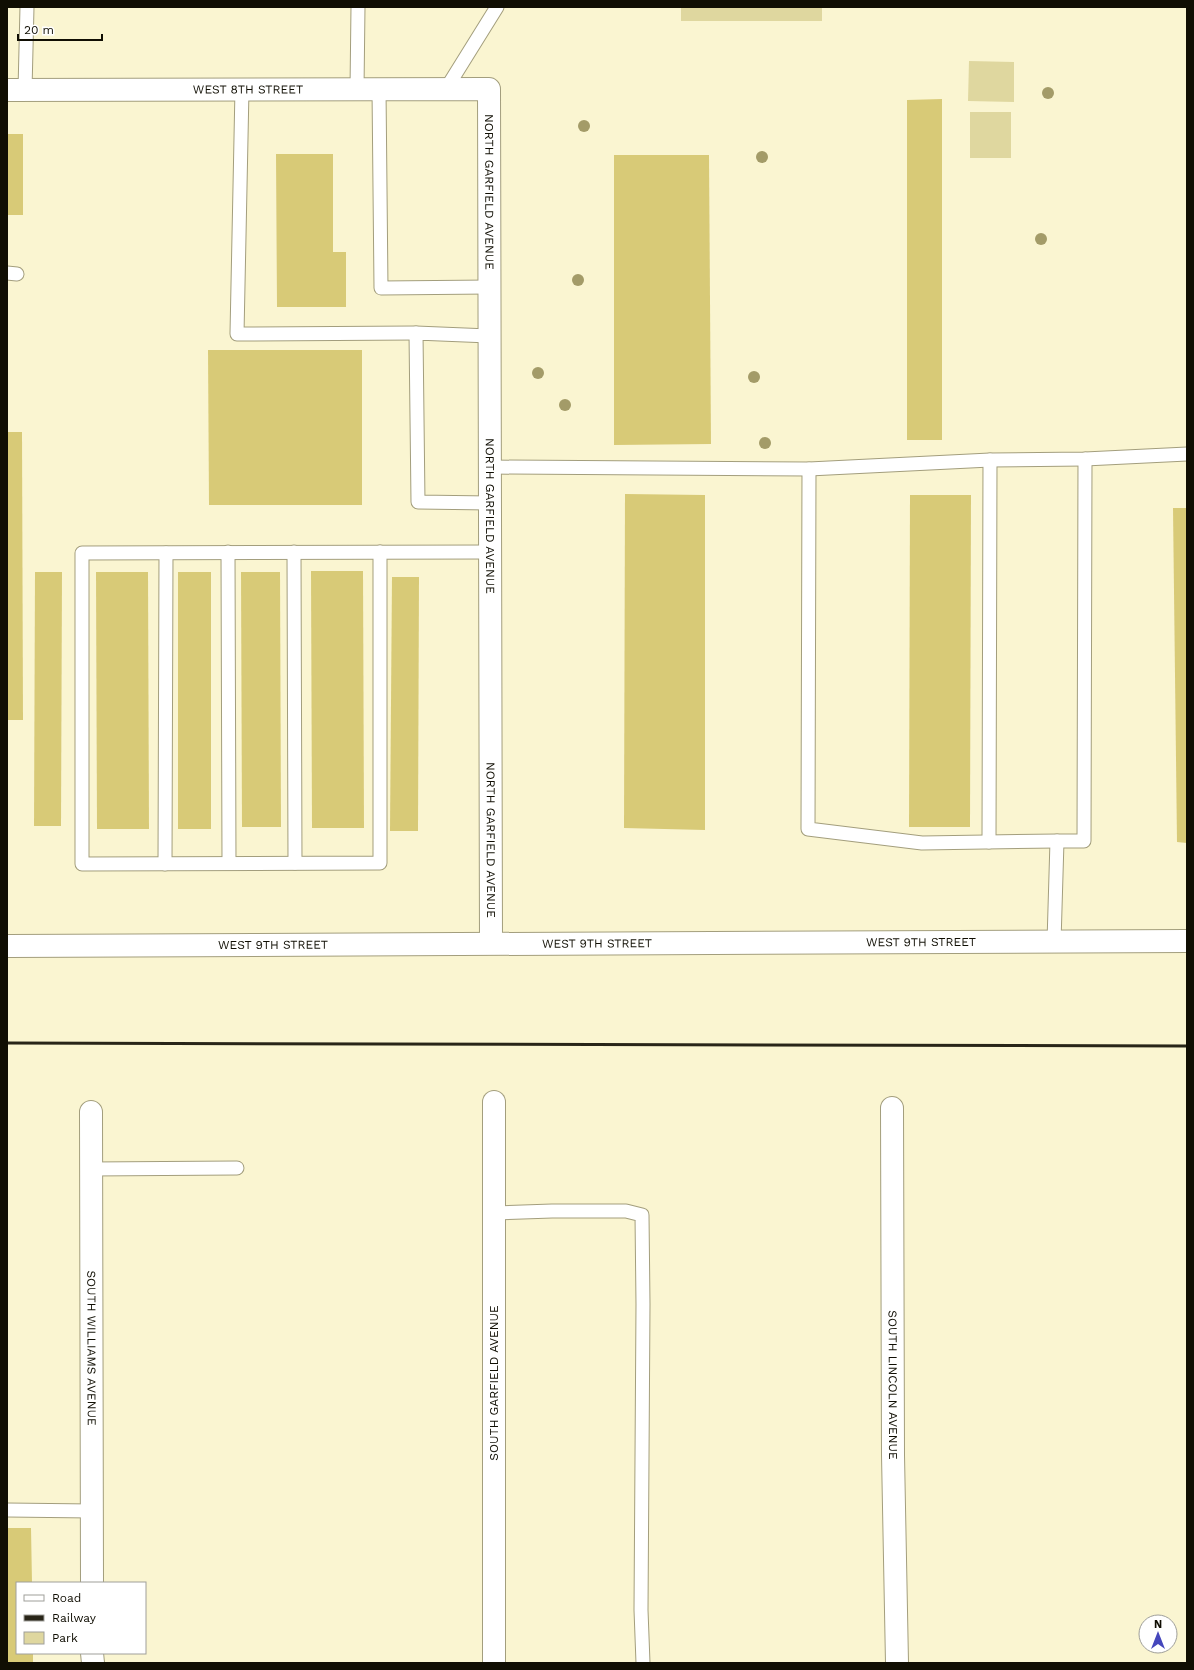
<svg xmlns="http://www.w3.org/2000/svg" width="1194" height="1670" viewBox="0 0 1194 1670" font-family="'Work Sans',sans-serif">
	<rect width="100%" height="100%" fill="#faf5d1"/>
	<!-- green -->
	<g fill="#dfd79f">
		<rect x="681" y="7" width="141" height="14"/>
		<path d="M969,61L1014,62V102L968,101Z"/>
		<rect x="970" y="112" width="41" height="46"/>
	</g>
	<!-- building -->
	<g fill="#d8ca77">
		<path d="M942,99V440H907V100Z"/>
		<rect x="7" y="134" width="16" height="81"/>
		<path d="M276,154H333V252H346V307H277Z"/>
		<path d="M614,155H709L711,444L614,445Z"/>
		<path d="M208,350H362V505H209Z"/>
		<path d="M7,432H22L23,720H7Z"/>
		<path d="M625,494L705,495V830L624,828Z"/>
		<path d="M910,495H971L970,827H909Z"/>
		<path d="M1173,508H1187V843L1177,842Z"/>
		<path d="M311,571H363L364,828H312Z"/>
		<path d="M35,572H62L61,826H34Z"/>
		<path d="M96,572H148L149,829H97Z"/>
		<rect x="178" y="572" width="33" height="257"/>
		<path d="M241,572H280L281,827H242Z"/>
		<path d="M392,577H419L418,831H390Z"/>
		<path d="M7,1528H31L32,1583H17V1653H33V1663H7Z"/>
	</g>
	<g fill="none" stroke-linecap="round" stroke-linejoin="round">
		<!-- service casing -->
		<g stroke="#a39e7d" stroke-width="15">
			<g id="service">
				<path d="M242,89L237,334L416,333"/>
				<path d="M357,89L358,7"/>
				<path d="M379,89L381,288L490,287"/>
				<path d="M446,89L497,7"/>
				<path d="M25,90L27,7"/>
				<path d="M7,273L17,274"/>
				<path d="M489,336L416,333L418,502L490,503"/>
				<path d="M490,467L809,469L990,460L1085,459L1187,454"/>
				<path d="M809,469L808,829L922,843L1057,841"/>
				<path d="M228,552L229,863"/>
				<path d="M294,552L295,863"/>
				<path d="M380,552V863L82,864V553L490,552"/>
				<path d="M989,842L990,460"/>
				<path d="M165,864L166,553"/>
				<path d="M1054,942L1057,841H1084L1085,459"/>
				<path d="M91,1169L237,1168"/>
				<path d="M494,1213L552,1211H626L642,1215L643,1304L641,1610L643,1663"/>
				<path d="M7,1510L92,1511"/>
			</g>
		</g>
		<!-- minor casing -->
		<g stroke="#a39e7d" stroke-width="24">
			<g id="minor">
				<path id="s1" d="M7,90L489,89L491,943"/>
				<path id="s2" d="M892,1108L893,1455L897,1663"/>
				<path id="s3" d="M91,1112L92,1583"/>
				<path d="M92,1653L93,1663"/>
				<path d="M494,1663V1102"/>
			</g>
		</g>
		<!-- tertiary casing -->
		<g stroke="#a39e7d" stroke-width="24">
			<g id="tertiary">
				<path id="s4" d="M7,946L1187,941"/>
			</g>
		</g>
		<!-- service -->
		<use href="#service" stroke="#fff" stroke-width="13"/>
		<!-- minor -->
		<use href="#minor" stroke="#fff" stroke-width="22"/>
		<!-- tertiary -->
		<use href="#tertiary" stroke="#fff" stroke-width="22"/>
		<!-- rail -->
		<path stroke="#282518" stroke-width="3" d="M7,1043L1187,1046"/>
	</g>
	<!-- trees -->
	<g fill="#a39b68">
		<circle cx="1048" cy="93" r="6"/>
		<circle cx="584" cy="126" r="6"/>
		<circle cx="762" cy="157" r="6"/>
		<circle cx="1041" cy="239" r="6"/>
		<circle cx="578" cy="280" r="6"/>
		<circle cx="538" cy="373" r="6"/>
		<circle cx="754" cy="377" r="6"/>
		<circle cx="565" cy="405" r="6"/>
		<circle cx="765" cy="443" r="6"/>
	</g>
	<g text-anchor="middle" stroke-width="4" stroke-linejoin="round" paint-order="stroke">
		<!-- street labels -->
		<g font-size="12" fill="#100e03" stroke="#fff">
			<text dy="4" stroke="none"><textPath href="#s1" startOffset="241">WEST 8TH STREET</textPath></text>
			<text dy="4" stroke="none"><textPath href="#s1" startOffset="585">NORTH GARFIELD AVENUE</textPath></text>
			<text dy="4" stroke="none"><textPath href="#s1" startOffset="909">NORTH GARFIELD AVENUE</textPath></text>
			<text dy="4" stroke="none"><textPath href="#s1" startOffset="1233">NORTH GARFIELD AVENUE</textPath></text>
			<text dy="4" stroke="none"><textPath href="#s4" startOffset="914">WEST 9TH STREET</textPath></text>
			<text dy="4" stroke="none"><textPath href="#s4" startOffset="590">WEST 9TH STREET</textPath></text>
			<text dy="4" stroke="none"><textPath href="#s4" startOffset="266">WEST 9TH STREET</textPath></text>
			<text dy="4" stroke="none"><textPath href="#s3" startOffset="236">SOUTH WILLIAMS AVENUE</textPath></text>
			<text transform="translate(494 1383) rotate(-90)" y="4">SOUTH GARFIELD AVENUE</text>
			<text dy="4" stroke="none"><textPath href="#s2" startOffset="277">SOUTH LINCOLN AVENUE</textPath></text>
		</g>
	</g>
	<!-- border -->
	<rect width="1194" height="1670" fill="none" stroke="#100e03" stroke-width="16"/>
	<!-- legend -->
	<rect x="16" y="1582" width="130" height="72" fill="#ffffff" stroke="#9f9f9a"/>
	<rect x="24" y="1595" width="20" height="6" fill="#ffffff" stroke="#9f9f9a"/>
	<text x="52" y="1602" font-size="12" fill="#100e03">Road</text>
	<rect x="24" y="1615" width="20" height="6" fill="#282518" stroke="#9f9f9a"/>
	<text x="52" y="1622" font-size="12" fill="#100e03">Railway</text>
	<rect x="24" y="1632" width="20" height="12" fill="#dfd79f" stroke="#9f9f9a"/>
	<text x="52" y="1642" font-size="12" fill="#100e03">Park</text>
	<!-- north arrow -->
	<g transform="translate(1158 1634)"><circle r="19" fill="#ffffff" stroke="#9f9f9a"/>
	<path d="M0-3L7 15L0 10L-7 15Z" fill="#4547bc"/>
	<text y="-6" font-size="11" font-weight="bold" text-anchor="middle" fill="#100e03">N</text>
	</g>
	<!-- scale -->
	<path d="M18 34v6h84v-6" fill="none" stroke="#100e03" stroke-width="2"/>
	<text x="24" y="34" font-size="12" fill="#100e03" stroke="#ffffff" stroke-width="3" paint-order="stroke">20 m</text>
</svg>
